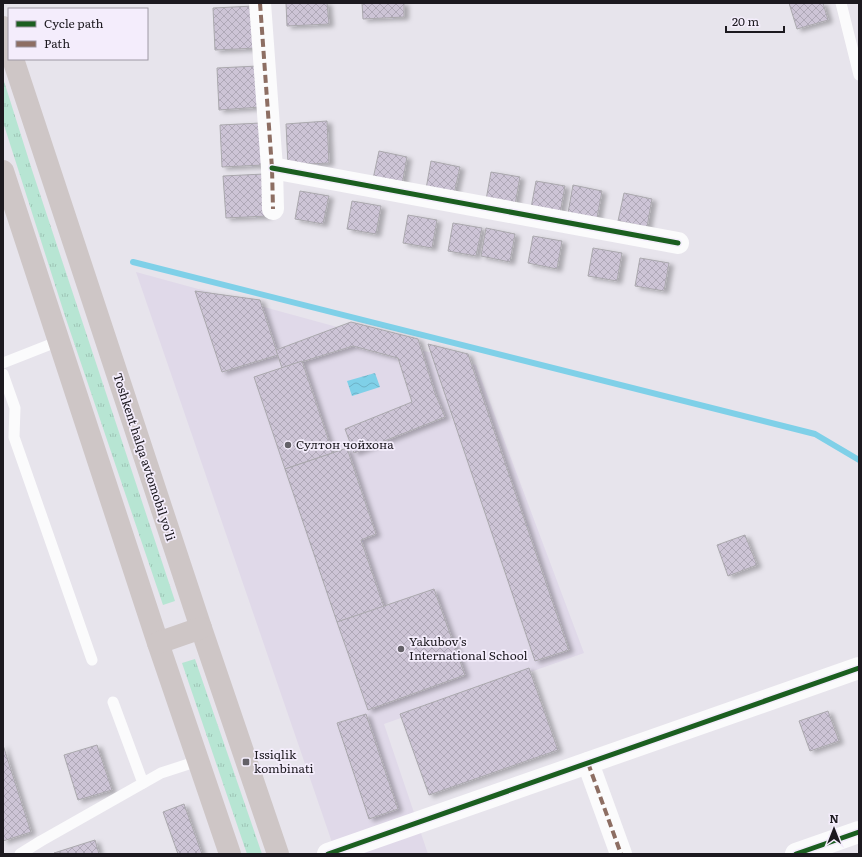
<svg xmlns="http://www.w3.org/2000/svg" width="862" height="857" viewBox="0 0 862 857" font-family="Literata,serif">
	<defs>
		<pattern id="grass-tufts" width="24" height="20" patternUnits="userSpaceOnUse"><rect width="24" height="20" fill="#b7e5d3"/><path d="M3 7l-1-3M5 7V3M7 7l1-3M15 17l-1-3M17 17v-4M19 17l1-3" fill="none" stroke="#9dc4b5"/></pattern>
		<pattern id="water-waves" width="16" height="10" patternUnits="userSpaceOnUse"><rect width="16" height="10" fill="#7fd0e8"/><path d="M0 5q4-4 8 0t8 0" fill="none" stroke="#6db2c7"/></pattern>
		<pattern id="building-cross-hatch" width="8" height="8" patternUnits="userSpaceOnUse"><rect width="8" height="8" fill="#cdc4d6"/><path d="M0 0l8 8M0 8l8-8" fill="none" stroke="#afa8b7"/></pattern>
		<filter id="shadow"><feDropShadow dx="4.5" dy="2.5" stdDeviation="2" flood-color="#0004"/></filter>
	</defs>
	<rect width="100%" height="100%" fill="#e7e4ec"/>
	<!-- built -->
	<path fill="#e0d9e9" d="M136,272L476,365L584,653L384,724L428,854H336Z"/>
	<!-- grass -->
	<g fill="url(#grass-tufts)">
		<path d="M3,78L32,170L175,601L163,605L66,319L3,122Z"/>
		<path d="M195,659L262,854H247L182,663Z"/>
	</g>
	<!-- water -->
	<path fill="url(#water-waves)" d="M375,373L380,387L352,396L347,381Z"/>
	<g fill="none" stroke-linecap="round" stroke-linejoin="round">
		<!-- stream -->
		<path stroke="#7fd0e8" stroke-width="6" d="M133,262L815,434L859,460"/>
	</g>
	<!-- building -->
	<g fill="url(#building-cross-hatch)" stroke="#aaa8ad" filter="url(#shadow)">
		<path d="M286,3H327L329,24L287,26Z"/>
		<path d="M362,3H404V17L363,19Z"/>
		<path d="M789,3H823L828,20L797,29Z"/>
		<path d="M254,6L257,48L215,50L213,8Z"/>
		<path d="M258,66L260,107L219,110L217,68Z"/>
		<path d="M327,121L329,163L288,165L286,124Z"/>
		<path d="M261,123L263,165L222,167L220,125Z"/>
		<path d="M379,151L407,157L402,185L373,179Z"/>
		<path d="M431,161L460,167L454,194L426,189Z"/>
		<path d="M491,172L520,177L515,205L486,200Z"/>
		<path d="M264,174L267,216L226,218L223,176Z"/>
		<path d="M536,181L565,186L560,214L531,208Z"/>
		<path d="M573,185L602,191L597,218L568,213Z"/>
		<path d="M300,191L329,196L323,224L295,219Z"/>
		<path d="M624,193L652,199L647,227L618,221Z"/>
		<path d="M352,201L381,206L376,234L347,229Z"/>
		<path d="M408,215L437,220L432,248L403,243Z"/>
		<path d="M453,223L482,228L476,256L448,251Z"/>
		<path d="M486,228L515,234L510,262L481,256Z"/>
		<path d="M533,236L562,241L557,269L528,263Z"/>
		<path d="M593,248L622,253L617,281L588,276Z"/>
		<path d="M640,258L669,263L664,291L635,286Z"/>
		<path d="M195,291L260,300L278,355L222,372Z"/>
		<path d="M351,322L418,339L435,393L445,417L354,453L345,429L412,402L398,358L353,346L282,368L276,350Z"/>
		<path d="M428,344L468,354L569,650L535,661Z"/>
		<path d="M302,361L333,453L285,469L254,377Z"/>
		<path d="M347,448L376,534L361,540L384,607L337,622L285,469Z"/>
		<path d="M745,535L757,565L728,576L717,545Z"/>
		<path d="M434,589L465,675L368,710L337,622Z"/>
		<path d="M529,668L558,750L429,795L400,714Z"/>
		<path d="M828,711L839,741L810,751L799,721Z"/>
		<path d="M366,714L398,809L369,819L337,723Z"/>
		<path d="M3,745L31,832L3,841Z"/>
		<path d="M97,745L112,790L78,800L64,755Z"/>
		<path d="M184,804L202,854H178L163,812Z"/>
		<path d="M95,840L99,854L54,853Z"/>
	</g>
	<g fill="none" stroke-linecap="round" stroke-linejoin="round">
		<!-- service -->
		<g stroke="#fbfbfc" stroke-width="11">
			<path d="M841,3L859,75"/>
			<path d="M3,363L59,341"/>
			<path d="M3,374L15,408L14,437L92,660"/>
			<path d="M113,702L143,783"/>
			<path d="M20,854L41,841L161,773L198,761"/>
		</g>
		<!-- minor -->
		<g stroke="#fbfbfc" stroke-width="22">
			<path d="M260,3L272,168L273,209"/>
			<path d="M272,168L678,243"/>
			<path d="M588,763L621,854"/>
			<path d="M328,854L859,668"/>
			<path d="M796,854L859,832"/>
		</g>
		<!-- trunk -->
		<g stroke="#cec6c6" stroke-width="22">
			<path d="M3,27L9,46"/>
			<path d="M13,59L201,628L278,854"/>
			<path d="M3,171L158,643L230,854"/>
			<path d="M158,643L201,628"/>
		</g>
		<!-- quiet -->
		<g stroke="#8d6e63" stroke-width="4" stroke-dasharray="8 4" stroke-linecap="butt">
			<path d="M260,3L272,168L273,209"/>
			<path d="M588,763L621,854"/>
		</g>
		<!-- cycleway casing -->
		<g stroke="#f4edfc" stroke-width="8">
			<g id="cycleway">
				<path d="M272,168L678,243"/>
				<path d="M328,854L859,668"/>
				<path d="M796,854L859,832"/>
			</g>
		</g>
		<!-- cycleway -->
		<use href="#cycleway" stroke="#1b5e20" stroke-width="5"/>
	</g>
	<!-- markers -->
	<g fill="#636067" stroke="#f4edfc" stroke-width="1.5">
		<circle cx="288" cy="445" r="4"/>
		<circle cx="401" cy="649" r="4"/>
		<rect x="242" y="758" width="8" height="8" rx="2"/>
	</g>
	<g text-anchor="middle" stroke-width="3.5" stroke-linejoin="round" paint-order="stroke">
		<!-- poi labels -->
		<g font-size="12" fill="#1c191f" stroke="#f4edfc" text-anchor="start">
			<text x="296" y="449">Султон чойхона</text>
			<text x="409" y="646">Yakubov's<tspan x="409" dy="14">International School</tspan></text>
			<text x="254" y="759">Issiqlik<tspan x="254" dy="14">kombinati</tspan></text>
		</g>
		<!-- street labels -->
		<g font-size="12" fill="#1c191f" stroke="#f4edfc">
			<text transform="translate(144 457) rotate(72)" y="4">Toshkent halqa avtomobil yo'li</text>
		</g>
	</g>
	<!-- border -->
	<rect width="862" height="857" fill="none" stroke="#1c191f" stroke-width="8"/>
	<!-- legend -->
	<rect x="8" y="8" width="140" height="52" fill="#f4edfc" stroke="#9e98a4"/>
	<rect x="16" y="21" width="20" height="6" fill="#1b5e20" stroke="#9e98a4"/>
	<text x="44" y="28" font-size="12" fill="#1c191f">Cycle path</text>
	<rect x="16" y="41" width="20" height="6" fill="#8d6e63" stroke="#9e98a4"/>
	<text x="44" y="48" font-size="12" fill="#1c191f">Path</text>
	<!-- north arrow -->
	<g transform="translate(834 829)" stroke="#f4edfc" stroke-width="3" paint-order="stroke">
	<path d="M0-3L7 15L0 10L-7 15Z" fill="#1c191f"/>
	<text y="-6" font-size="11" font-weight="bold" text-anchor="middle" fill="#1c191f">N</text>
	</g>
	<!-- scale -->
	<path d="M726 26v6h58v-6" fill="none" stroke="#1c191f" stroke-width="2"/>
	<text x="732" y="26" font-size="12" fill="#1c191f" stroke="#f4edfc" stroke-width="3" paint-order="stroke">20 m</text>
</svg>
